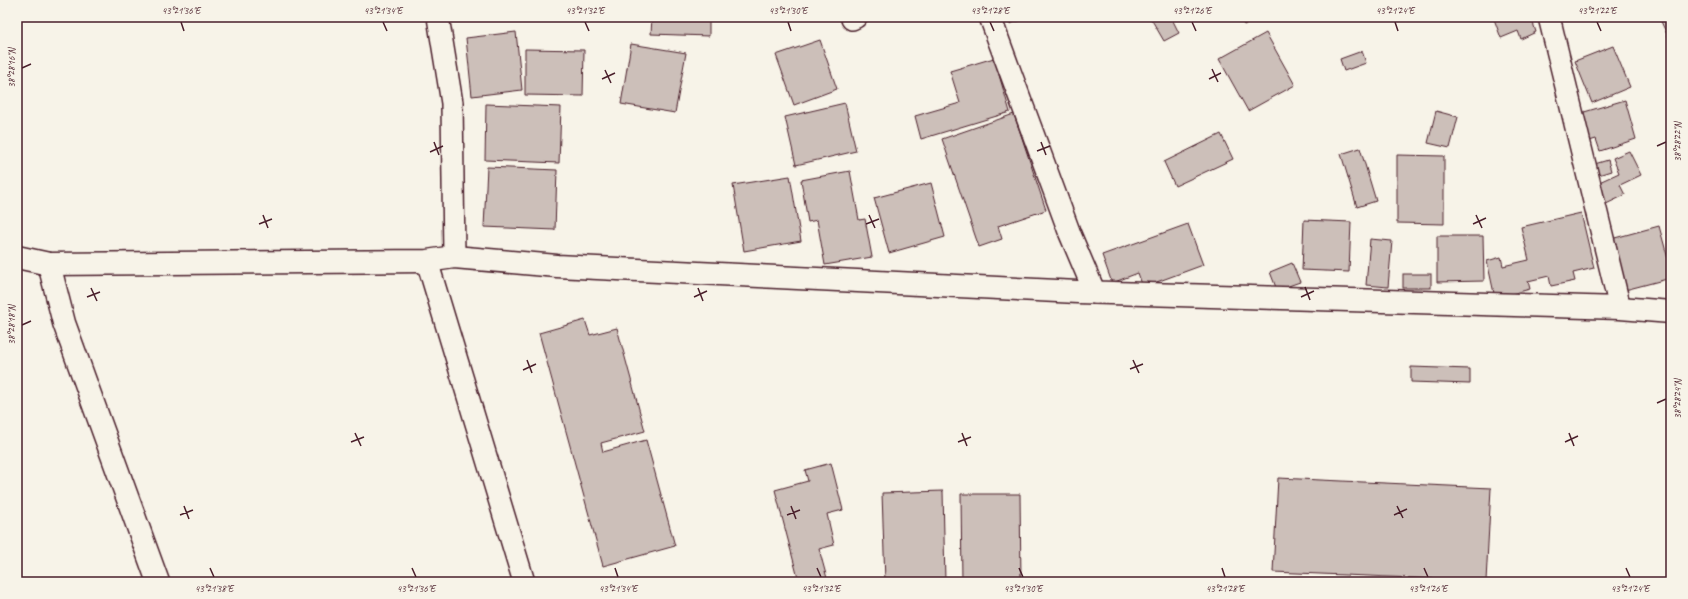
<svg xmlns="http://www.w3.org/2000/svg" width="1688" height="599" viewBox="0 0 1688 599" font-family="Caveat,sans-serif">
	<rect width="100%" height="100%" fill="#f7f3e8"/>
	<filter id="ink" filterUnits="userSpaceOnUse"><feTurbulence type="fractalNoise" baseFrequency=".025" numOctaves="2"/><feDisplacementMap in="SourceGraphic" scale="8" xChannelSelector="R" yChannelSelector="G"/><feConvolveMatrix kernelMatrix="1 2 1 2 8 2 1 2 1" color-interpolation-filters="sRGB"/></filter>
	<g filter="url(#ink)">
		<!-- building -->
		<g fill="#ccbfb9" stroke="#4a1f2b">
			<path d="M652,17H709V36L651,34Z"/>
			<path d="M1007,17H1032L1009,24Z"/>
			<path d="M1150,17H1171L1179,33L1164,41Z"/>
			<path d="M1239,17H1256L1257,18L1244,25Z"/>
			<path d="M1500,17H1531L1536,32L1521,39L1518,31L1501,38L1494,19Z"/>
			<path d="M1659,17H1671V43Z"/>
			<path d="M516,32L522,90L472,96L466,38Z"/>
			<path d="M1266,33L1295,85L1248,111L1219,59Z"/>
			<path d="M820,40L837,89L794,105L776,55Z"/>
			<path d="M631,44L686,53L675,113L621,104Z"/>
			<path d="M1613,46L1630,87L1592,103L1575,61Z"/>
			<path d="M525,49L584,50L583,96L525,95Z"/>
			<path d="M1362,51L1366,63L1344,71L1340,59Z"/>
			<path d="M994,58L1010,112L921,139L915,116L960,103L950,71Z"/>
			<path d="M1625,100L1636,139L1600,151L1596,139L1583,143L1574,115Z"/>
			<path d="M845,103L856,151L796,165L785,117Z"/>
			<path d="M486,104L561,107L559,163L485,160Z"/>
			<path d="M1436,111L1458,117L1450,148L1428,143Z"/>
			<path d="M1014,114L1046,210L998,226L1002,239L979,247L942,139Z"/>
			<path d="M1221,134L1233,159L1175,186L1164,162Z"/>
			<path d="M1360,148L1376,201L1357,207L1341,154Z"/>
			<path d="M1629,151L1641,175L1620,185L1625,195L1604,205L1595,184L1619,173L1613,158Z"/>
			<path d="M1397,155L1444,156V224L1397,223Z"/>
			<path d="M1608,160L1611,171L1592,177L1588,166Z"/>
			<path d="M487,167L557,170L555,230L484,227Z"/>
			<path d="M850,171L859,220L865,219L872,257L825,265L817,220L808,222L801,180Z"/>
			<path d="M790,176L801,241L744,251L733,185Z"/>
			<path d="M931,183L945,237L889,253L874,198Z"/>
			<path d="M1581,213L1594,268L1573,273L1575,281L1551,286L1549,276L1528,281L1530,289L1495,298L1487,261L1501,257L1503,266L1529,260L1521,227Z"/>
			<path d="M1304,220L1351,222L1349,272L1302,270Z"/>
			<path d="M1188,224L1203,265L1143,287L1138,273L1112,283L1102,255Z"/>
			<path d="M1659,226L1671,270V278L1625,290L1611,239Z"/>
			<path d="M1437,236H1483L1484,281L1437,282Z"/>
			<path d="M1370,239L1392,241L1388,287L1366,285Z"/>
			<path d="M1292,263L1300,282L1277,290L1270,272Z"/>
			<rect x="1403" y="274" width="28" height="14"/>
			<path d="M585,320L590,335L617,328L645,431L601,443L603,452L646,440L675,546L603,566L539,333Z"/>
			<path d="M1411,367L1470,369V384L1411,382Z"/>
			<path d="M831,463L843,510L827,514L834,545L819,549L828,582H799L775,490L808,481L805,470Z"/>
			<path d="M1278,478L1491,488L1486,581L1273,572Z"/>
			<path d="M943,491L945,582H885L882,493Z"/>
			<path d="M961,494H1020L1021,582H962Z"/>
		</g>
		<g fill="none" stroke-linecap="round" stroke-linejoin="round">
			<!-- minor casing -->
			<g stroke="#4a1f2b" stroke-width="24">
				<g id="minor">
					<path d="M438,17L452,103L454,257"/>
					<path d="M990,17L1070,234L1095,293"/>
					<path d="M1549,17L1620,308"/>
					<path d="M852,19L856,17"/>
					<path d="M427,261L524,582"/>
				</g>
			</g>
			<!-- tertiary casing -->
			<g stroke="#4a1f2b" stroke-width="25">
				<g id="tertiary">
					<path d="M17,257L49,264L427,261L454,257L557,266L1078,292L1620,308L1671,312"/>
					<path d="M49,264L64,323L158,582"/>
				</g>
			</g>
			<!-- minor -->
			<use href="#minor" stroke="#f7f3e8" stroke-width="21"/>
			<!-- tertiary -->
			<use href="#tertiary" stroke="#f7f3e8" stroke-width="22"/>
		</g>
	</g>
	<!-- ticks -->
	<path fill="none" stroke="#4a1f2b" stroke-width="1.5" d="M181,22L184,31M383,22L387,31M585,22L589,31M788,22L791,31M990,22L994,31M1192,22L1196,31M1395,22L1398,31M1597,22L1601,31M22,68L31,64M1212,69L1218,82M605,70L611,83M602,79L615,73M1209,79L1221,73M434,142L439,155M1041,142L1046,155M1657,146L1666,142M1037,151L1050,146M430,152L443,146M263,215L268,228M869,215L875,228M1476,215L1482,228M259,224L272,219M866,224L879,219M1473,224L1486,218M1305,287L1310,300M91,288L97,301M698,288L703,301M87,297L100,292M694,297L707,291M1301,297L1314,291M22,325L31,321M527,360L532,373M1133,360L1139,373M1130,369L1143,364M523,370L536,364M1657,403L1666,399M355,433L361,446M962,433L967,446M1569,433L1574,446M351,442L364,437M958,442L971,437M1565,442L1578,436M184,506L189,519M791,506L796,519M1397,506L1403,518M180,515L193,510M787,515L800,510M1394,515L1407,509M210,568L214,577M412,568L416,577M615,568L618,577M817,568L821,577M1019,568L1023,577M1222,568L1225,577M1424,568L1428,577M1626,568L1630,577"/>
	<!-- margin -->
	<rect width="1688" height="599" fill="none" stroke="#f7f3e8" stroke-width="44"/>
	<rect x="22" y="22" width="1644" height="555" fill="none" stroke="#4a1f2b" stroke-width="1.5"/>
	<g font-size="10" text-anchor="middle" fill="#4a1f2b">
		<text x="181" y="14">43°21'36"E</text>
		<text x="383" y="14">43°21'34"E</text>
		<text x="585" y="14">43°21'32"E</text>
		<text x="788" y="14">43°21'30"E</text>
		<text x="990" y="14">43°21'28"E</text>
		<text x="1192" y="14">43°21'26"E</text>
		<text x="1395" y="14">43°21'24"E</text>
		<text x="1597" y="14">43°21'22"E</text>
		<text transform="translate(11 68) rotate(-90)" y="4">38°28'16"N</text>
		<text transform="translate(1677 142) rotate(-90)" y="4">38°28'22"N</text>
		<text transform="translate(11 325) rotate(-90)" y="4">38°28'18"N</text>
		<text transform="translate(1677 399) rotate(-90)" y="4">38°28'24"N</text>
		<text x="214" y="592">43°21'38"E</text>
		<text x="416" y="592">43°21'36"E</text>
		<text x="618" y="592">43°21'34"E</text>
		<text x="821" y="592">43°21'32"E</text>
		<text x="1023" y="592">43°21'30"E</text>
		<text x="1225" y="592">43°21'28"E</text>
		<text x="1428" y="592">43°21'26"E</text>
		<text x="1630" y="592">43°21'24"E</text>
	</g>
</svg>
